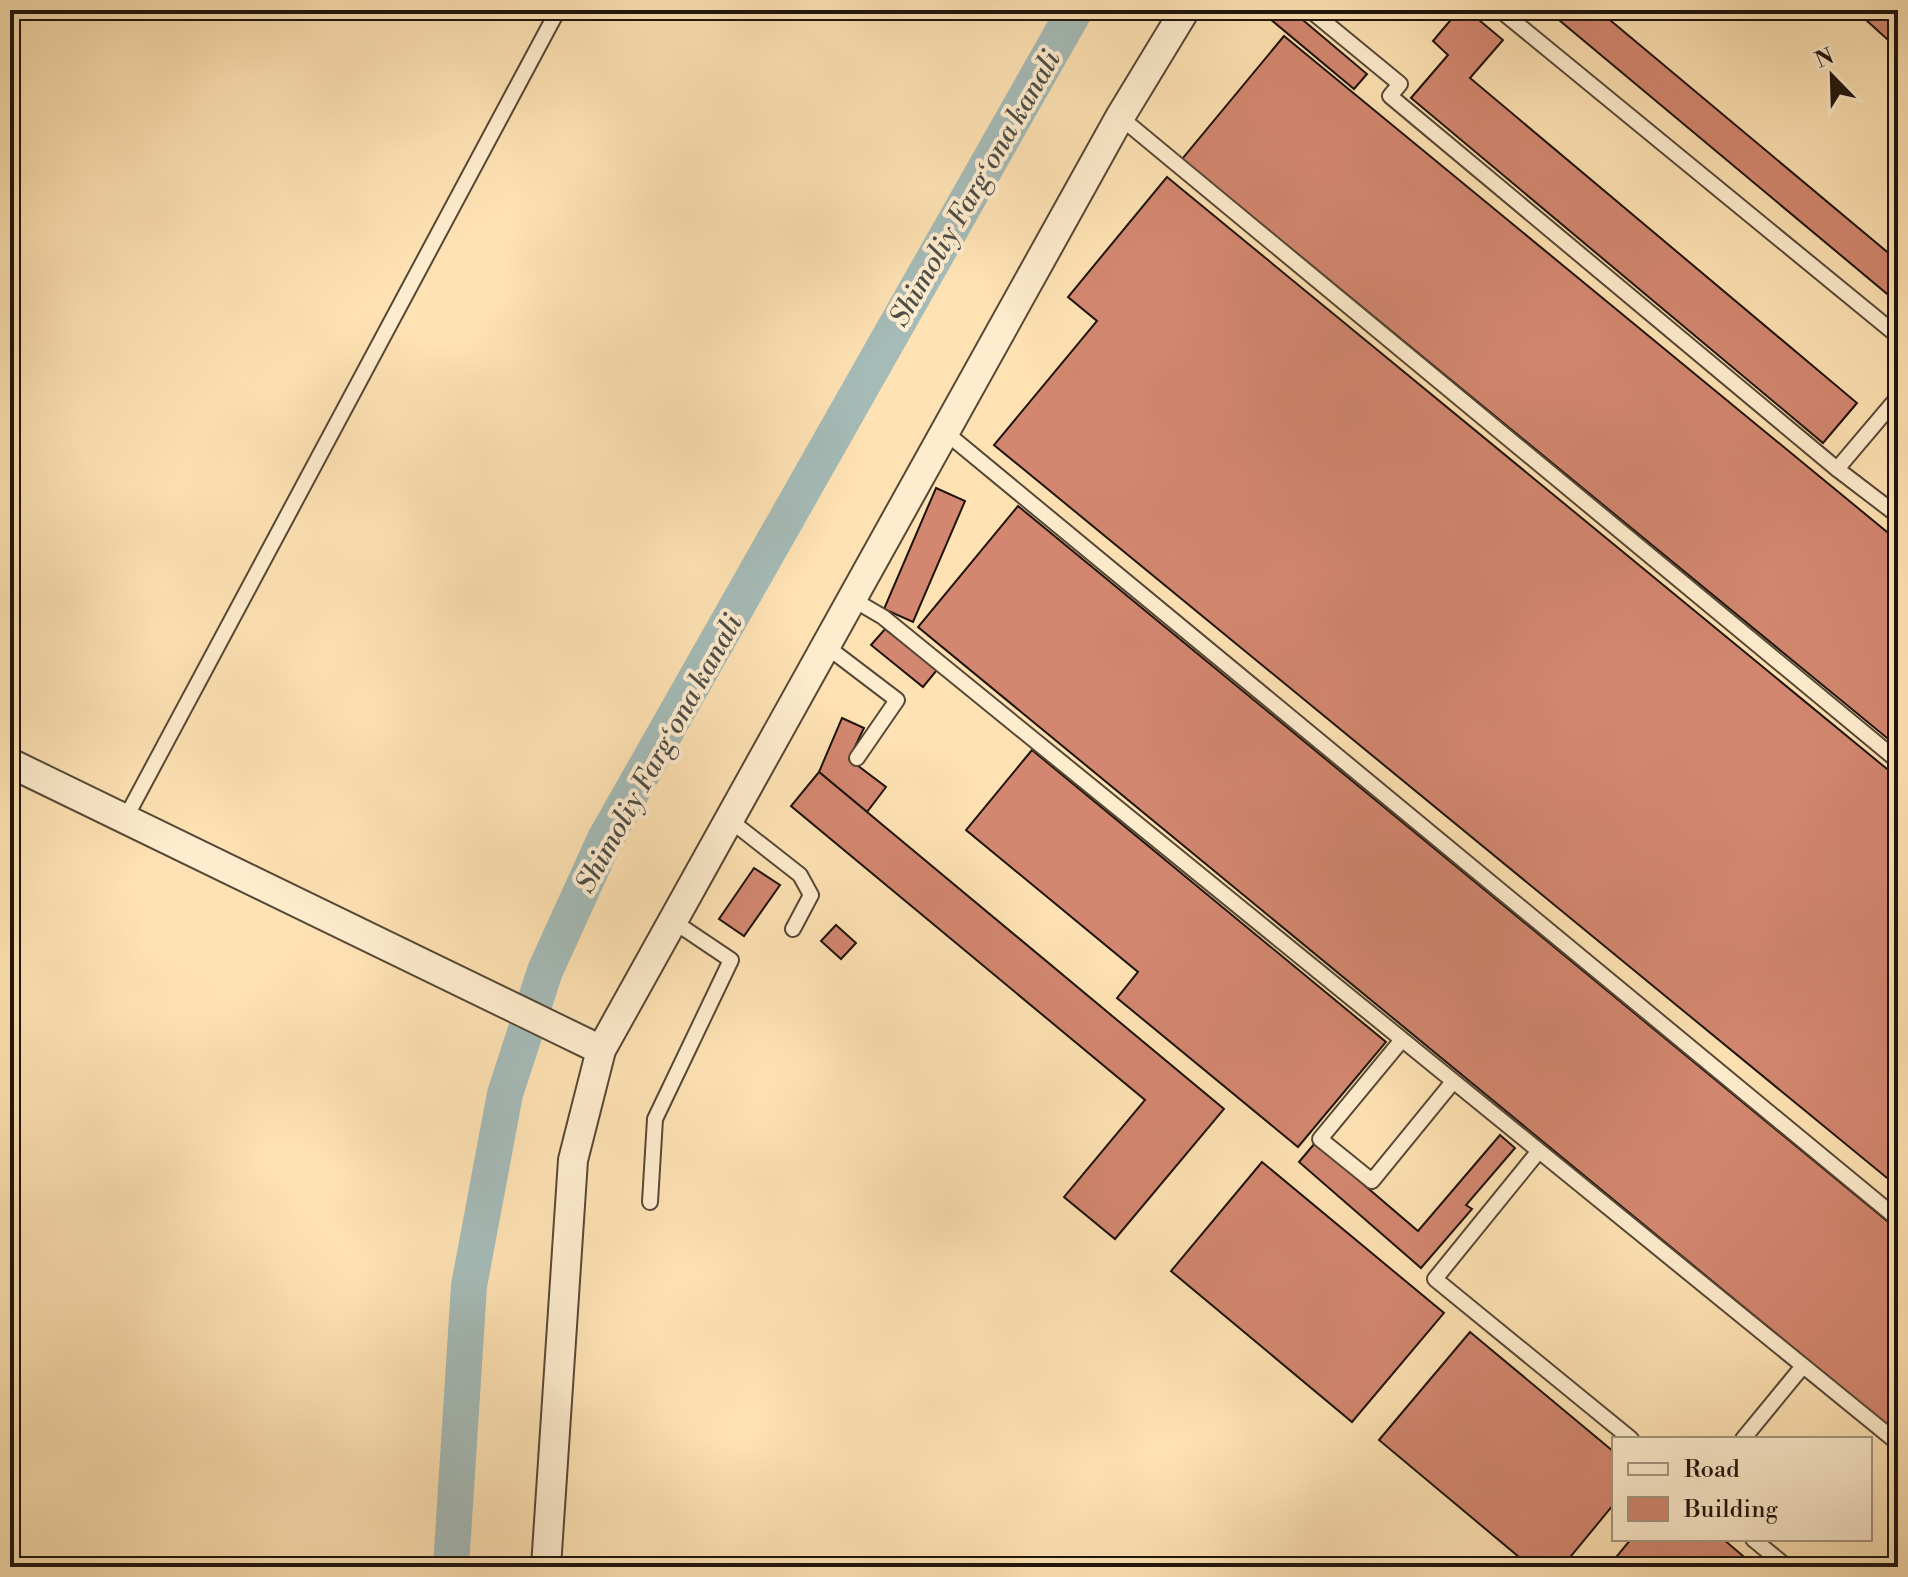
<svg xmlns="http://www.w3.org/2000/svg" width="1908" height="1577" viewBox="0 0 1908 1577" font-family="'Libre Bodoni',serif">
	<rect width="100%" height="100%" fill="#fee2b3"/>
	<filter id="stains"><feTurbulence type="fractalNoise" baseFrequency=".0025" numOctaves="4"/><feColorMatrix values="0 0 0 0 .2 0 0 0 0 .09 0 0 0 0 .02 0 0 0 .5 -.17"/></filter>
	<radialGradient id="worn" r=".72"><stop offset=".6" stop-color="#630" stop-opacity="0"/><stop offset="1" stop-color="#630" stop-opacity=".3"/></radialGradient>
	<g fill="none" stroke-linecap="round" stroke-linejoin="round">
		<!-- canal -->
		<path stroke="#a5bbb8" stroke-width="36" d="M451,1567L469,1286L505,1094L545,971L605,839L1075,10"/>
	</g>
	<!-- building -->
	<g fill="#d38770" stroke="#1e140c" stroke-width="2">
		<path d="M1266,10H1291L1367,74L1354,89L1263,13Z"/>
		<path d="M1459,10H1467L1503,40L1470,78L1857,403L1823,443L1411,98L1448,55L1433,41Z"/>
		<path d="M1547,10H1598L1898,261V303Z"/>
		<path d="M1855,10H1898V49Z"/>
		<path d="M1284,36L1898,541V747L1182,159Z"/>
		<path d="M1167,177L1898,778V1187L994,445L1097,321L1068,297Z"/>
		<path d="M936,488L965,501L913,622L884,609Z"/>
		<path d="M1018,506L1898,1230V1434L918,627Z"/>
		<path d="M885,629L937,670L923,687L871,645Z"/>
		<path d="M842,718L864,728L849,759L886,787L867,812L819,772Z"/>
		<path d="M1032,750L1386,1042L1298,1147L1117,998L1138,972L966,830Z"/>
		<path d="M819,772L1224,1109L1115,1239L1064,1197L1145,1100L791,806Z"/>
		<path d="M754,868L780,885L744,936L719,919Z"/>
		<path d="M836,925L856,943L841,959L821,941Z"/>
		<path d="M1500,1135L1515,1148L1466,1205L1472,1209L1421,1268L1299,1162L1315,1143L1418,1231Z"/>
		<path d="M1262,1162L1444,1313L1352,1422L1171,1271Z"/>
		<path d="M1470,1332L1614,1452V1504L1562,1567H1531L1379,1440Z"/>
		<path d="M1631,1539H1723L1756,1567H1608Z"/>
	</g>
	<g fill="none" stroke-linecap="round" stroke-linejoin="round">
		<!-- lane casing -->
		<g stroke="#564836" stroke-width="18">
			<g id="lane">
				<path d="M1310,10L1400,84L1390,96L1837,469L1896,514L1898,511"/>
				<path d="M1500,10L1898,336"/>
				<path d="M1120,117L1898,761"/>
				<path d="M945,432L1898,1219"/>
				<path d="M1837,469L1898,397"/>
				<path d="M854,600L883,617L1898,1443"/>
				<path d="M826,646L897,700L857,758"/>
				<path d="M125,819L558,10"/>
				<path d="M731,821L800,875L811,895L793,929"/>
				<path d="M1401,1041L1320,1139L1372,1181L1452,1083"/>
				<path d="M1538,1152L1435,1279L1631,1439"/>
				<path d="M650,1202L655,1119L731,960L673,921"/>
				<path d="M1743,1439L1803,1366"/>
				<path d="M1753,1539L1787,1567"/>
			</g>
		</g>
		<!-- street casing -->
		<g stroke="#564836" stroke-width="32">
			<g id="street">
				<path d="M10,763L601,1050"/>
				<path d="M546,1567L573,1160L601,1050L1120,117L1185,10"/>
			</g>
		</g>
		<!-- lane -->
		<use href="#lane" stroke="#feecce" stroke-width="14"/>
		<!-- street -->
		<use href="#street" stroke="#feecce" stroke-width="28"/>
	</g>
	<g text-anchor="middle" stroke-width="8" stroke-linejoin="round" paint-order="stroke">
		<!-- water labels -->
		<g font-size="28" font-style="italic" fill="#4d4e48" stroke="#feecce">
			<text transform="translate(974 188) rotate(-60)" y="10">Shimoliy Fargʻona kanali</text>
			<text transform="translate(658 753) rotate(-61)" y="10">Shimoliy Fargʻona kanali</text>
		</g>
	</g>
	<!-- margin -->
	<rect width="1908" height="1577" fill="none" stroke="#fee2b3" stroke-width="40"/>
	<rect x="12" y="12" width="1884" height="1553" fill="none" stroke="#1e140c" stroke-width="4"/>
	<rect x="20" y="20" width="1868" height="1537" fill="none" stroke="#1e140c" stroke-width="2"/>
	<!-- legend -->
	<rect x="1612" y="1437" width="260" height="104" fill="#feecce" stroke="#a49680" stroke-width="2"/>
	<rect x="1628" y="1463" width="40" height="12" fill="#feecce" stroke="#a49680" stroke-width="2"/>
	<text x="1684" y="1477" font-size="24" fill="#1e140c">Road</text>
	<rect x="1628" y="1497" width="40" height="24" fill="#d38770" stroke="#a49680" stroke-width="2"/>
	<text x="1684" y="1517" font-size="24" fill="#1e140c">Building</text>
	<!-- north arrow -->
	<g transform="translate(1832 76) rotate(337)" stroke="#feecce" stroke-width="6" paint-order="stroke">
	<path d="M0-6L14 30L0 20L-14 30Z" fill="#1e140c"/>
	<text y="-12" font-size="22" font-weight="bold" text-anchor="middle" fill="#1e140c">N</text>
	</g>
	<rect width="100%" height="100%" filter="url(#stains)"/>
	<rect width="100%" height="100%" fill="url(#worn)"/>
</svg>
